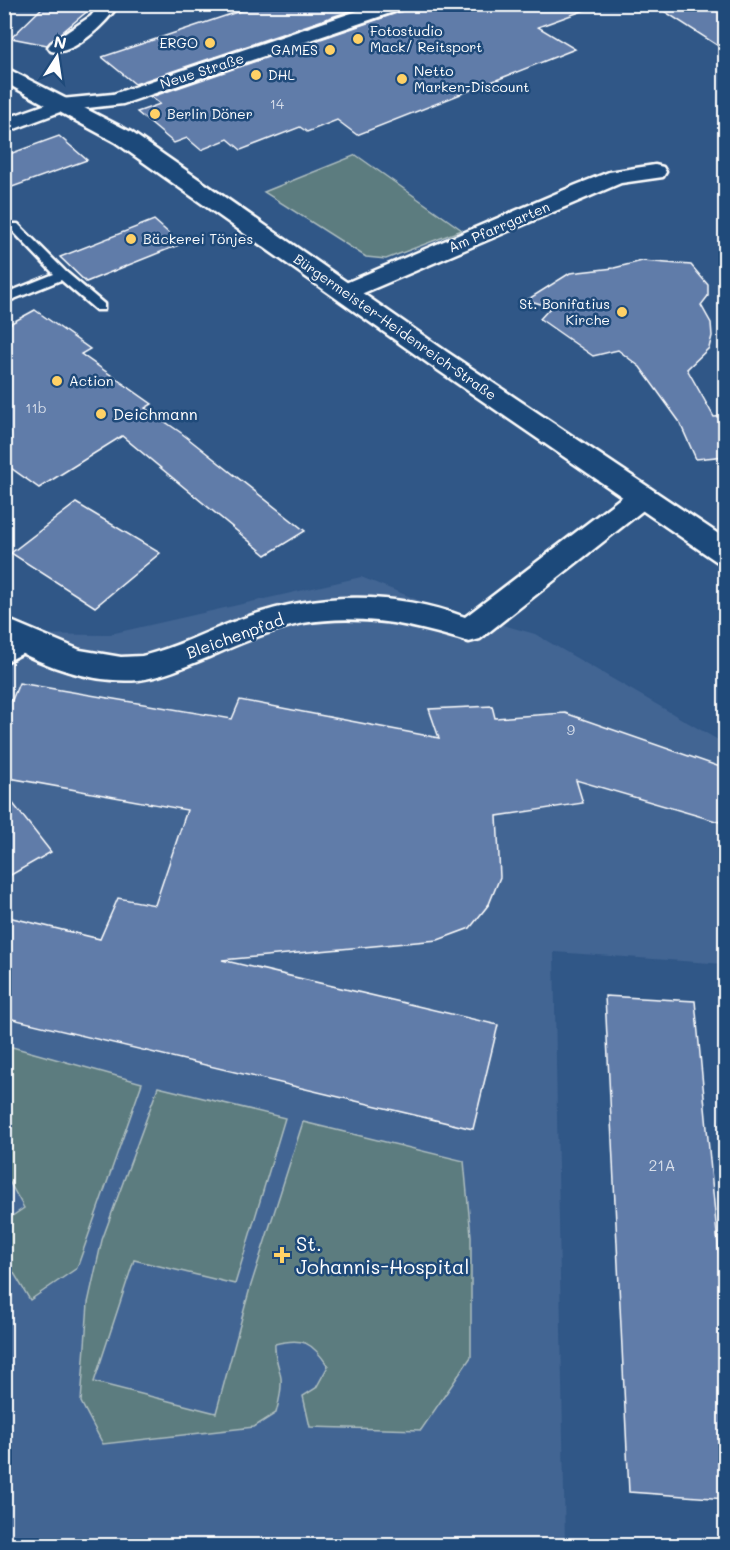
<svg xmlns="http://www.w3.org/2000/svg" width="730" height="1550" viewBox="0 0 730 1550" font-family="Mali,sans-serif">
	<rect width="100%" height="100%" fill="#305787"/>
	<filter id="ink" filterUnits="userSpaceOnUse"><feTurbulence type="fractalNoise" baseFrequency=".0167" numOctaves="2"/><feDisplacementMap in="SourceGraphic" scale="12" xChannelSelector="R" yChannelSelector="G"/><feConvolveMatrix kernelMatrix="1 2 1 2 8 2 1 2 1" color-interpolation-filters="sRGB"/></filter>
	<g filter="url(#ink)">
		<!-- built -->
		<path fill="#426593" d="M361,577L428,604L535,634L725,744V964L554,952L565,1545L5,1546V634L106,635Z"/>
		<!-- green -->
		<g fill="#5b7b7f" stroke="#adbdbf" stroke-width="1.5">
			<path d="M356,155L462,230L386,259L366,257L264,192Z"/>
			<path d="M5,1045L142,1083L77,1268L30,1300L5,1258V1221L24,1208L5,1174Z"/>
			<path d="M158,1087L285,1118L235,1284L134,1260L94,1382L216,1413L250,1288L303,1122L464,1161L471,1236V1357L421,1430L310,1427L303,1396L316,1388L328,1366C312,1342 303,1337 275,1344C274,1359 279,1364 281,1378C282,1390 279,1402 276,1413L254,1427L103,1444L81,1402L88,1303L102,1240Z"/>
		</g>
		<!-- building -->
		<g fill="#607ba9" stroke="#fff" stroke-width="1.5">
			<path d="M46,4H96L47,45L11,38Z"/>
			<path d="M261,4H370L135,84L102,57Z"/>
			<path d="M409,4H588V9L538,27L575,49L357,135L337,120L307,132L300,127L241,150L228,139L201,150L187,138L174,143L137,112L160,104L151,97L406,10Z"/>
			<path d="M653,4H712L716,7L726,13V51Z"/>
			<path d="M59,136L87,160L4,190V156Z"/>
			<path d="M154,220L181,244L86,282L60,257Z"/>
			<path d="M642,261L691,265L708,285V296L701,305L711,323L712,336L709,348L687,369L714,417L726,416V456L696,459L679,421L640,367L618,350L593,356L540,319L551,307L527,300L570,273L614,268Z"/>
			<path d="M35,310L90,349L81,354L152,404L145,408L180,432L305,531L266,555L122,436L39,488L4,463V327Z"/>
			<path d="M76,503L160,553L95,607L11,553Z"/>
			<path d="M19,683L232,719L240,700L439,738L429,709L492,706L495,718L565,713L726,769V824L576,780L583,803L497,816L500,877L489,904L470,928L438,940L222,960L498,1025L473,1129L4,1017V916L100,939L118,898L155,905L187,810L4,777V699L12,700Z"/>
			<path d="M4,792L51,852L4,879Z"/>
			<path d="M605,996L695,1001L726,1330V1499L629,1492Z"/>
		</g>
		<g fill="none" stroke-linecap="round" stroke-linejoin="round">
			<!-- lane casing -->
			<g stroke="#fff" stroke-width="5">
				<g id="lane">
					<path d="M10,224H18L66,272L104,304V310H96L61,280L4,303V294L54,274L10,228Z"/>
					<path d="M28,638L33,640L36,644L33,648L4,663V650Z"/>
				</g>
			</g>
			<!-- street casing -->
			<g stroke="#fff" stroke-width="5">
				<g id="street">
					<path d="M100,4H119C108,21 73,57 51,51L48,47L51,43L91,16Z"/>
					<path d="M378,4H407L405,8L123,104L61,111L54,109L50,105L54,101L61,99L113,94Z"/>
					<path d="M716,4H726V11Z"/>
					<path d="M655,165L663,167L666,172L663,177L621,183L354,297L345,299L336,297L333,292L336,287L576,185L609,172Z"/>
					<path d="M641,487L651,490L655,497L651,504L480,639L469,642C413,625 363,613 303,623C269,630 237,645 204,659C184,667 162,677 139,680C93,684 44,666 4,644V618L80,650L121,657L142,656C176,648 207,631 241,619C314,592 392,590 465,617L631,490Z"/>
				</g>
			</g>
			<!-- secondary casing -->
			<g stroke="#fff" stroke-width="5">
				<path id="secondary" d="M61,99L68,101L72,105L68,109L4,133V119Z"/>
			</g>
			<!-- primary casing -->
			<g stroke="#fff" stroke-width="5">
				<path id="primary" d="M4,67L131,132L447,352L726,539V564L716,561L429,364L115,142L4,82Z"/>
			</g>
			<!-- lane -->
			<use href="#lane" fill="#1f4a7a" fill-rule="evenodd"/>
			<!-- street -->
			<use href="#street" fill="#1f4a7a" fill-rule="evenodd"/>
			<!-- secondary -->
			<use href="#secondary" fill="#1f4a7a" fill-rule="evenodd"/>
			<!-- primary -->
			<use href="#primary" fill="#1f4a7a" fill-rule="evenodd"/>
		</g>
	</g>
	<!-- markers -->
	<g fill="#ffd166" stroke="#1f4a7a" stroke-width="2">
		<circle cx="358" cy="39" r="6"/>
		<circle cx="210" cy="43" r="6"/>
		<circle cx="330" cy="50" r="6"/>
		<circle cx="256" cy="75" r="6"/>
		<circle cx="402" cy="79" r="6"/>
		<circle cx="155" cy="114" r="6"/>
		<circle cx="131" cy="239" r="6"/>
		<circle cx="622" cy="312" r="6"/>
		<circle cx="57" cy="381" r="6"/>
		<circle cx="101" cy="414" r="6"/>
		<path d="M279 1246h6v6h6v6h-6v6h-6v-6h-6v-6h6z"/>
	</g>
	<g text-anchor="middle" stroke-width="5" stroke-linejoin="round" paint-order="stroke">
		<!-- far-poi labels -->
		<g font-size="14" fill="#fff" stroke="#1f4a7a" text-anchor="start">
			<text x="370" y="36">Fotostudio<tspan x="370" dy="16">Mack/ Reitsport</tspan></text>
			<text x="198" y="48" text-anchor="end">ERGO</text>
			<text x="318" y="55" text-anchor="end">GAMES</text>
			<text x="414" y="76">Netto<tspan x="414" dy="16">Marken-Discount</tspan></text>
			<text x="268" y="80">DHL</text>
			<text x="167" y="119">Berlin Döner</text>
			<text x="143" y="244">Bäckerei Tönjes</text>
			<text x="610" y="309" text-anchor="end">St. Bonifatius<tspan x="610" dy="16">Kirche</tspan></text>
			<text x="69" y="386">Action</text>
		</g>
		<!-- far-street labels -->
		<g font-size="14" fill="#fff" stroke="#1f4a7a">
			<text transform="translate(202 71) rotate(-18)" y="5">Neue Straße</text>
			<text transform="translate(499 227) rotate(-23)" y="5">Am Pfarrgarten</text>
			<text transform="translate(395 327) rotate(35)" y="5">Bürgermeister-Heidenreich-Straße</text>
		</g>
		<!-- number labels -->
		<g font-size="14" fill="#d7deea">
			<text x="277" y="109">14</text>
			<text x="36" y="413">11b</text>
			<text x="571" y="735">9</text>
		</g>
		<!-- poi labels -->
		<g font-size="16" fill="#fff" stroke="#1f4a7a" text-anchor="start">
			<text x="113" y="420">Deichmann</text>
		</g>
		<!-- street labels -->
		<g font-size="16" fill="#fff" stroke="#1f4a7a">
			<text transform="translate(235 636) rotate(-20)" y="6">Bleichenpfad</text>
		</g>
		<!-- near-number labels -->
		<g font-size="16" fill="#d7deea">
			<text x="662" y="1171">21A</text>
		</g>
		<!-- near-poi labels -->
		<g font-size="20" fill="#fff" stroke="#1f4a7a" text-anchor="start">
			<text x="296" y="1251">St.<tspan x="296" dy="23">Johannis-Hospital</tspan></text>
		</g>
	</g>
	<!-- margin -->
	<rect width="730" height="1550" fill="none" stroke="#1f4a7a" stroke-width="24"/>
	<rect x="12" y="12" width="706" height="1526" fill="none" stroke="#fff" stroke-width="2" filter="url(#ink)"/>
	<!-- north arrow -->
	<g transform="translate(57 57) rotate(12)" stroke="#1f4a7a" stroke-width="4.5" paint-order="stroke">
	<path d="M0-4.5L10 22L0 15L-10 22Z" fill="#ffffff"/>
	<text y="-9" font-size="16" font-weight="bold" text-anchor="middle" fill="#ffffff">N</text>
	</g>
</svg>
